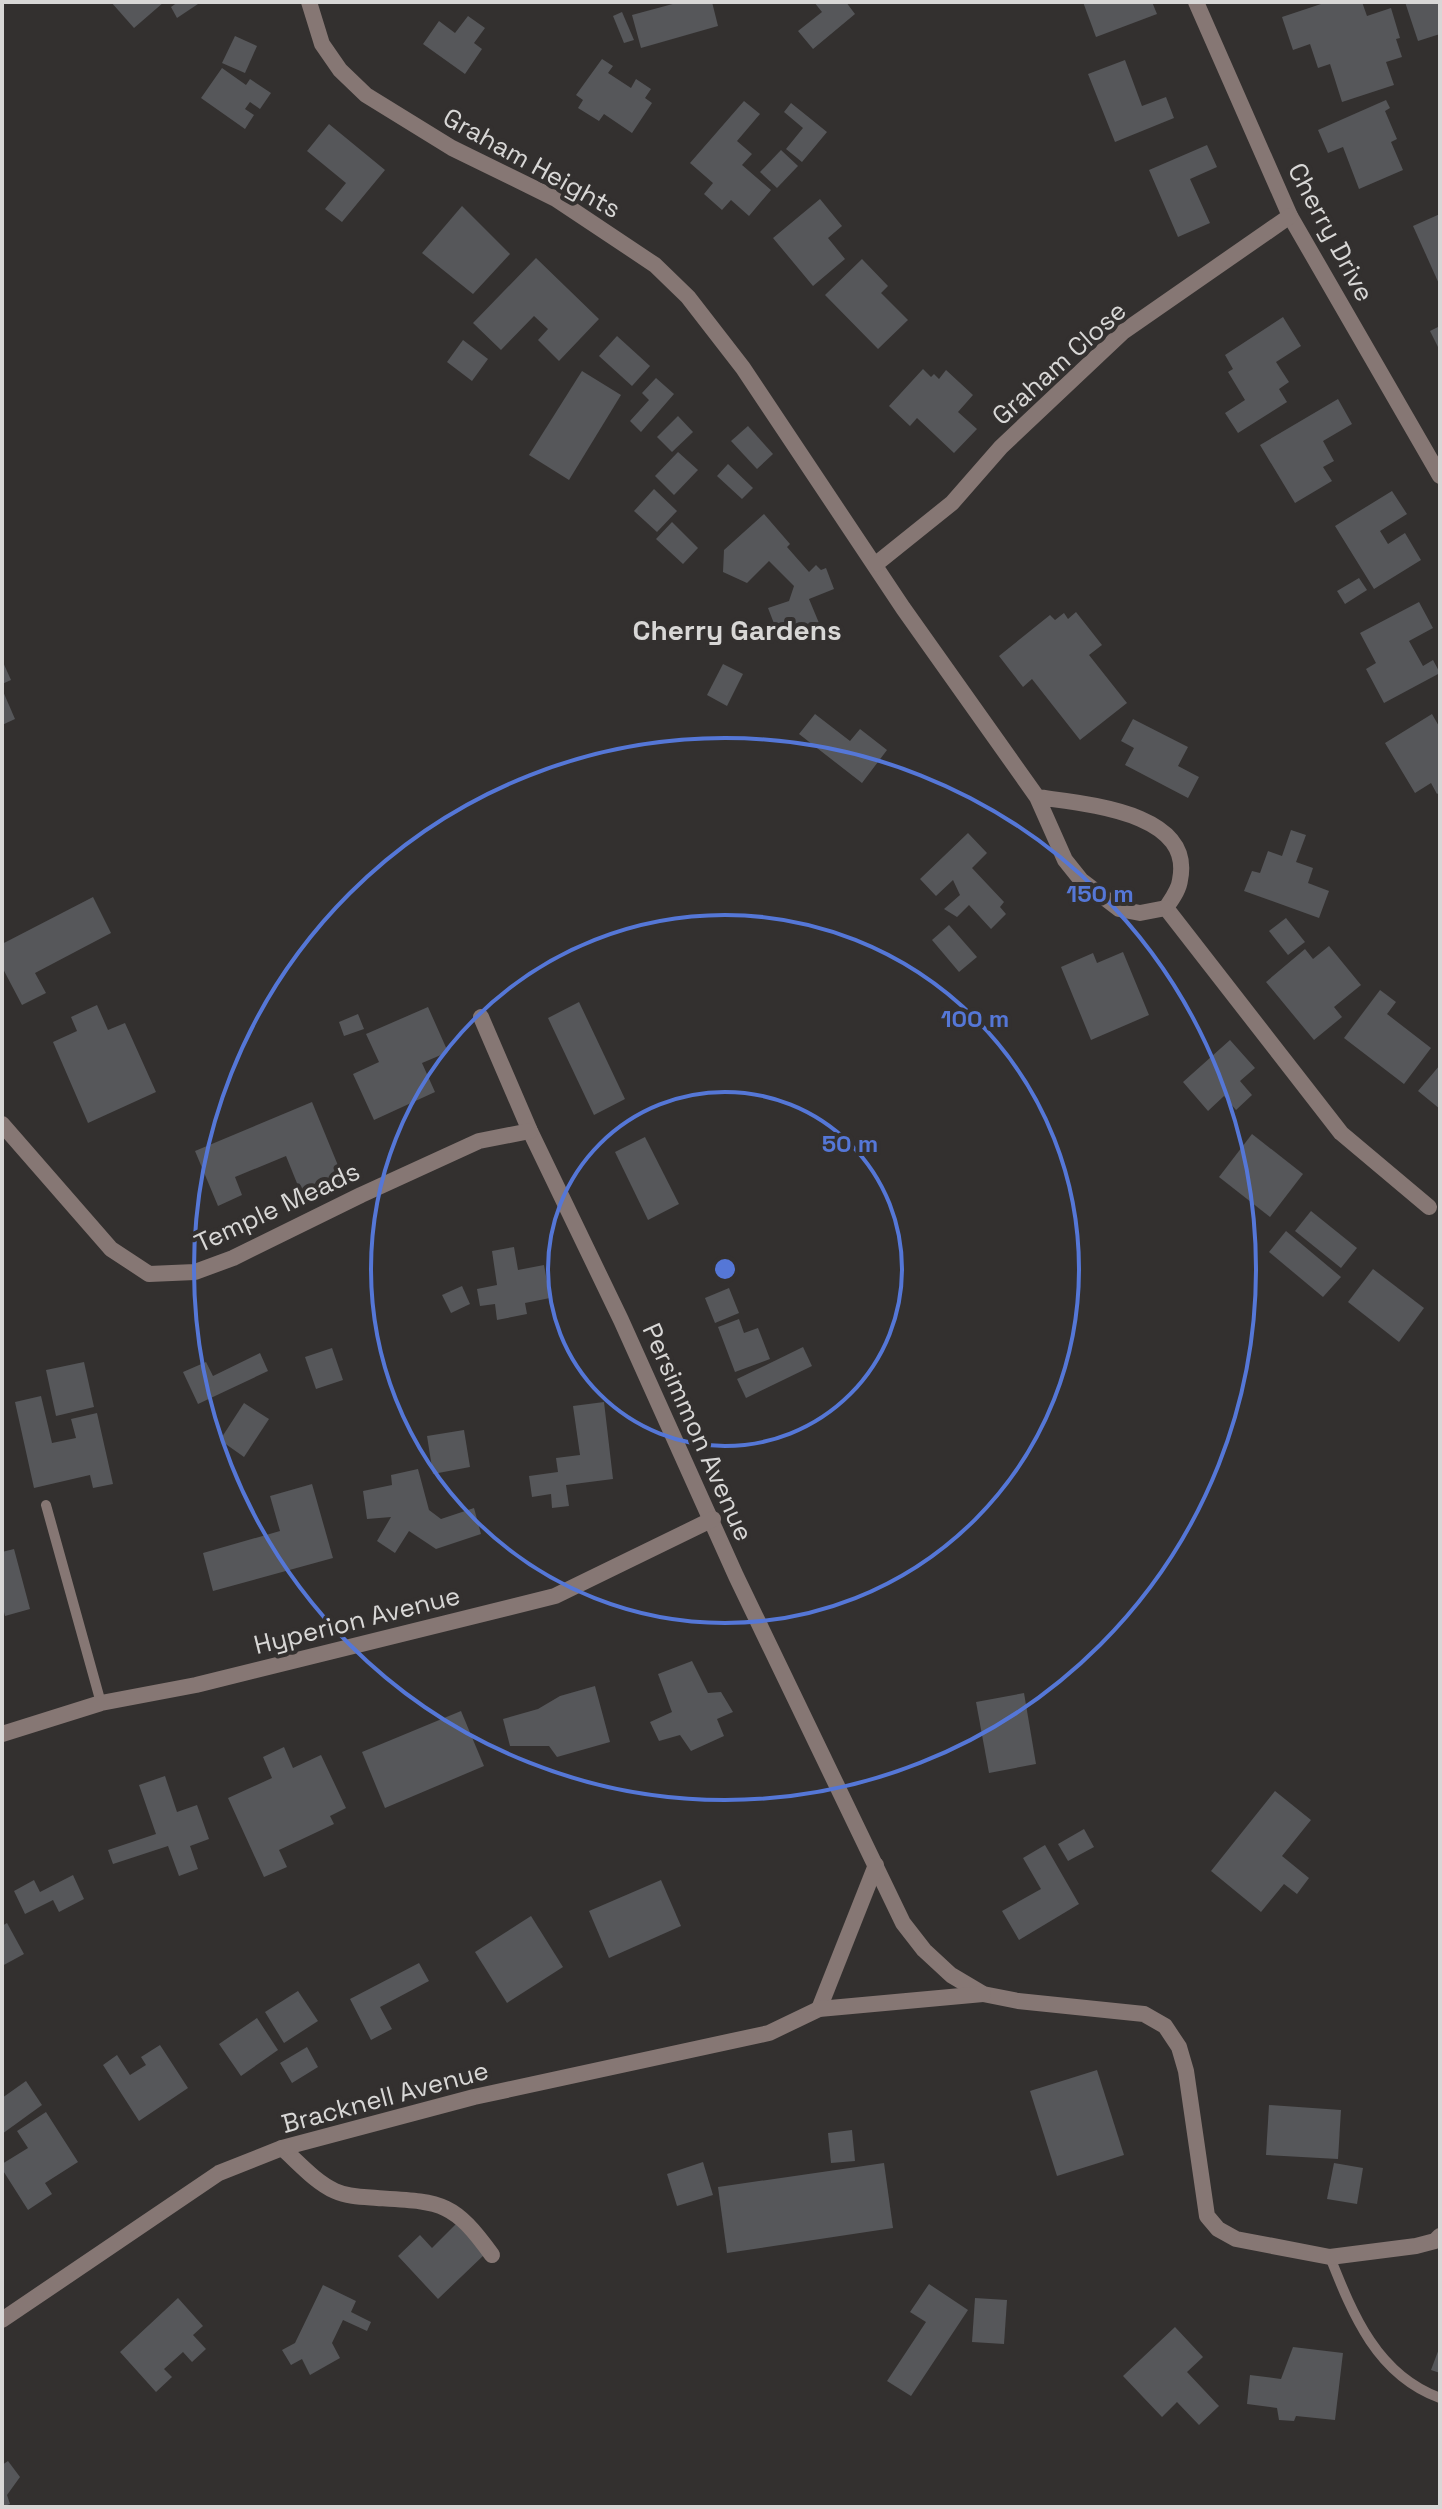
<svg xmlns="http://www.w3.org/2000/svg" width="1442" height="2509" viewBox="0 0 1442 2509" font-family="'Space Grotesk',sans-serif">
	<rect width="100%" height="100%" fill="#33302f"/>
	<!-- building -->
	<g fill="#56575a">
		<path d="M111,2H164L134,28Z"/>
		<path d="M178,2H201L177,18L171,7Z"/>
		<path d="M680,2H712L718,26L641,48L632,15Z"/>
		<path d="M814,2H846L855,14L813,49L798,31L822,12Z"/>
		<path d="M1083,2H1152L1157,14L1096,37Z"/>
		<path d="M1327,2H1362L1367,16L1391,8L1400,38L1396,39L1402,57L1386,62L1394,85L1342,102L1330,64L1318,68L1310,44L1293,50L1282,17Z"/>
		<path d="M1405,2H1440V34L1418,41Z"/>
		<path d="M622,12L634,40L624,43L613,16Z"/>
		<path d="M468,16L485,28L474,43L482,49L465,74L423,44L439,21L455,33Z"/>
		<path d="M235,36L257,46L245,73L222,63Z"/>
		<path d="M602,59L613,66L608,73L631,88L636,79L651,89L645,98L652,103L632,133L604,114L599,121L578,108L583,100L576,95Z"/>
		<path d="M1125,60L1142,106L1166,97L1174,118L1115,142L1088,74Z"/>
		<path d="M222,68L246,85L250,79L271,93L260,109L250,102L245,109L254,115L245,129L201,98Z"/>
		<path d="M1386,100L1390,108L1385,111L1397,139L1391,142L1403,170L1359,189L1343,147L1328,153L1318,130Z"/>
		<path d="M744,101L760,114L737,141L752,154L742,165L771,190L749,216L731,200L722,210L704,194L713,183L690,163Z"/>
		<path d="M791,103L827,132L802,162L786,149L803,128L784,112Z"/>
		<path d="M329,124L385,170L342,222L325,209L346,183L307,151Z"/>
		<path d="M1207,145L1217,167L1190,179L1210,223L1178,237L1149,170Z"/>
		<path d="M781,150L798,166L777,188L760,172Z"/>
		<path d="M820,199L842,226L828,238L845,259L813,286L773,238Z"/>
		<path d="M462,206L510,254L473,294L422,253Z"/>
		<path d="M1440,214V286L1413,226Z"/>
		<path d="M536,258L599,319L559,361L538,340L548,329L534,316L501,350L473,323Z"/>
		<path d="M862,259L888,286L881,293L908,320L878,349L825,295Z"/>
		<path d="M1283,317L1301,346L1276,362L1289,382L1279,389L1287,402L1238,433L1225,413L1245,400L1228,372L1233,369L1225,355Z"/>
		<path d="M1440,326V351L1430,331Z"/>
		<path d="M617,336L650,366L632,386L599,356Z"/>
		<path d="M463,340L488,359L472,381L447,362Z"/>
		<path d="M923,369L931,377L934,374L939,379L946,370L973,395L958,412L977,429L954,453L917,418L910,426L889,406Z"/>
		<path d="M582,371L621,395L569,480L529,455Z"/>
		<path d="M656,378L674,394L641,432L630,421L649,400L642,393Z"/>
		<path d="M1338,399L1352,424L1323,441L1334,461L1323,467L1332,481L1295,503L1260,445Z"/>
		<path d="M678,416L693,432L672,452L657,437Z"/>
		<path d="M748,426L773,454L757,469L731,441Z"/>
		<path d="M678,452L698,470L674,495L655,476Z"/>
		<path d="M728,464L753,488L742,499L717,476Z"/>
		<path d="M654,489L677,511L657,532L634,511Z"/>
		<path d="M1392,491L1407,514L1380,531L1388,544L1405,533L1421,560L1374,589L1335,526Z"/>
		<path d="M764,514L790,544L787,547L809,572L816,565L821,570L826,568L834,589L809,599L819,623L780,639L768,608L789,601L794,586L769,561L747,583L723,572L724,550Z"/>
		<path d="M672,522L698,548L683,564L656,539Z"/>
		<path d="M1359,578L1367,590L1345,604L1337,591Z"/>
		<path d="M1419,602L1433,628L1409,641L1423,666L1433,660L1440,673L1384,703L1366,669L1376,663L1360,633Z"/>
		<path d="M1076,612L1102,645L1089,655L1127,703L1080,740L1032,679L1023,687L999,656L1050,615L1055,620L1064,613L1068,619Z"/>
		<path d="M2,660L11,680L2,684Z"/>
		<path d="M723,664L743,674L727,706L707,695Z"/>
		<path d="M2,689L15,719L2,725Z"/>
		<path d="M815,714L850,741L860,729L887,750L862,783L799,734Z"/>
		<path d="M1432,714L1440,728V792L1437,794L1431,783L1415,793L1385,743Z"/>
		<path d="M1133,719L1188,747L1178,766L1199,777L1188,798L1125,765L1134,748L1121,741Z"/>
		<path d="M1291,830L1306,835L1296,862L1313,868L1308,883L1329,891L1319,918L1244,891L1252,871L1260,873L1268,851L1282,856Z"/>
		<path d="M968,833L987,853L972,868L1004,902L1000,907L1006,914L991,929L969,905L957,917L944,909L960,895L953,880L936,896L920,879Z"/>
		<path d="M93,897L111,933L35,973L46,993L22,1005L2,967V944Z"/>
		<path d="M1286,918L1305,942L1288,955L1269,931Z"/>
		<path d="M949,925L977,957L959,972L932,940Z"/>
		<path d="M1329,946L1361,985L1334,1007L1342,1017L1314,1040L1266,982L1305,949L1313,959Z"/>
		<path d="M1123,952L1149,1015L1091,1040L1061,967L1093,953L1097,963Z"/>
		<path d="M1380,990L1396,1002L1387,1014L1431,1048L1404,1084L1344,1038Z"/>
		<path d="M579,1002L625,1099L594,1115L548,1018Z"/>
		<path d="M97,1005L108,1030L125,1023L156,1092L88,1123L53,1042L77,1031L71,1017Z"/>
		<path d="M428,1007L448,1052L422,1063L435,1092L374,1120L353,1074L379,1062L366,1034Z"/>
		<path d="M358,1014L364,1029L344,1036L339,1022Z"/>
		<path d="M1230,1040L1255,1068L1240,1081L1252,1095L1236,1110L1224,1096L1208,1111L1183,1082Z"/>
		<path d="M1440,1065V1109L1418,1091Z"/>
		<path d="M312,1102L346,1185L305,1203L286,1156L235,1177L242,1195L218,1206L195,1151Z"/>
		<path d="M1252,1134L1303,1174L1270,1217L1219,1177Z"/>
		<path d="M645,1137L679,1204L648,1220L615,1152Z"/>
		<path d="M1311,1211L1357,1248L1341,1268L1295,1231Z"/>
		<path d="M1286,1231L1341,1277L1323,1297L1269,1252Z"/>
		<path d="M514,1247L518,1270L544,1265L550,1298L525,1303L527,1314L497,1320L495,1304L480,1306L477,1289L497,1285L492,1251Z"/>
		<path d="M1373,1269L1424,1308L1399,1342L1348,1302Z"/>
		<path d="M462,1286L470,1304L451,1313L442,1295Z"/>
		<path d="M729,1288L739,1313L715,1323L705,1298Z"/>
		<path d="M739,1319L744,1333L758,1328L770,1359L735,1372L718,1327Z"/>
		<path d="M803,1347L812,1366L746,1398L737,1379Z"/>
		<path d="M332,1348L343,1380L316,1389L305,1357Z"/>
		<path d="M260,1353L268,1371L198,1404L183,1372L206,1362L213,1376Z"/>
		<path d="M84,1362L94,1407L56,1416L46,1370Z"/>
		<path d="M41,1396L52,1443L76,1438L71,1419L97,1413L113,1484L93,1488L90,1475L34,1488L15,1402Z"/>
		<path d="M604,1402L613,1479L566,1485L569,1506L552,1508L551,1494L532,1497L529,1476L558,1472L556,1458L580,1455L573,1406Z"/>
		<path d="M244,1403L269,1419L244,1457L220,1440Z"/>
		<path d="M464,1430L470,1467L433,1474L427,1436Z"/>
		<path d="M418,1469L429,1510L441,1519L474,1508L481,1534L436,1549L409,1531L395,1553L377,1541L391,1517L367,1519L363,1491L392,1485L391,1475Z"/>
		<path d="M312,1484L333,1558L213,1591L203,1553L280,1531L270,1496Z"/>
		<path d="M14,1549L30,1609L5,1616L2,1604V1552Z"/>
		<path d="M692,1661L708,1693L721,1692L733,1712L717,1719L724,1736L691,1751L680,1735L659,1741L650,1722L672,1712L658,1674Z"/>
		<path d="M595,1686L610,1742L557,1757L549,1746H510L503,1719L538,1709L560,1696Z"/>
		<path d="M1024,1693L1036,1764L989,1773L976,1702Z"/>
		<path d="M461,1711L484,1766L385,1808L362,1752Z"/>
		<path d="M284,1747L293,1768L321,1755L346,1808L330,1816L334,1824L279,1850L287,1867L264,1877L228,1798L272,1778L263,1757Z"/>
		<path d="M165,1776L177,1812L197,1805L209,1839L190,1846L198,1869L179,1876L168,1846L113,1864L108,1850L156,1834L139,1785Z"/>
		<path d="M1275,1791L1311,1820L1282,1856L1309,1878L1297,1894L1284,1884L1261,1912L1211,1871Z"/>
		<path d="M1084,1829L1094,1847L1068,1861L1058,1844Z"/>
		<path d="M1045,1845L1079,1904L1019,1940L1002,1911L1041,1889L1023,1858Z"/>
		<path d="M73,1875L84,1899L59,1912L53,1900L25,1914L14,1891L34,1880L40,1892Z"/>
		<path d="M661,1880L681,1926L609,1958L589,1911Z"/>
		<path d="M531,1916L563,1967L507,2003L475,1952Z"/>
		<path d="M7,1923L24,1954L2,1966V1926Z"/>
		<path d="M419,1963L429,1981L380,2007L392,2029L371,2040L350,1999Z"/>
		<path d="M298,1991L318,2021L284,2043L265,2012Z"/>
		<path d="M257,2018L278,2050L241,2076L219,2044Z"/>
		<path d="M160,2045L188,2088L139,2121L103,2065L117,2055L130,2075L146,2065L141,2057Z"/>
		<path d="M307,2047L318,2067L292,2083L280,2063Z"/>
		<path d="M1097,2070L1124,2155L1057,2176L1030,2091Z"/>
		<path d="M26,2081L42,2105L2,2134V2098Z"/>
		<path d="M1269,2105L1341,2110L1338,2159L1266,2155Z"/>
		<path d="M46,2112L78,2162L45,2183L52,2194L28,2210L2,2169V2164L28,2148L17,2131Z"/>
		<path d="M852,2130L855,2161L831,2163L828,2133Z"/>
		<path d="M703,2162L713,2195L677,2206L667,2174Z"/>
		<path d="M884,2163L893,2228L727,2253L718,2187Z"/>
		<path d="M1334,2163L1363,2168L1357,2204L1327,2199Z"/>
		<path d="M456,2224L485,2254L438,2299L398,2256L420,2235L432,2248Z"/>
		<path d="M929,2284L968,2310L911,2396L887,2381L926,2322L910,2312Z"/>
		<path d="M323,2285L356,2301L351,2312L371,2322L367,2331L343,2320L332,2343L340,2358L310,2375L302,2359L291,2365L282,2350L295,2343Z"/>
		<path d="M178,2298L203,2326L193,2335L206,2349L192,2362L183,2352L164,2369L172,2377L156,2392L120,2352Z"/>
		<path d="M975,2298L1007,2300L1004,2344L972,2342Z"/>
		<path d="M1175,2327L1203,2357L1187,2372L1219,2406L1199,2425L1177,2402L1162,2417L1123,2376Z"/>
		<path d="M1440,2346V2373L1431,2370Z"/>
		<path d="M1293,2347L1343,2353L1335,2420L1296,2416L1294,2421L1279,2420L1277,2408L1247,2404L1250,2375L1281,2379Z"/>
		<path d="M8,2461L20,2477L7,2495L10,2504L2,2507V2465Z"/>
	</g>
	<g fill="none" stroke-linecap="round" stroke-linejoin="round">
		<!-- lane -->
		<g stroke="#867774" stroke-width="10">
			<path d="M46,1505L101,1703"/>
			<path d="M1330,2257C1353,2315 1377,2375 1440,2398"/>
		</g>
		<!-- street -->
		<g stroke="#867774" stroke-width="16">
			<path d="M309,2L322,44L340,70L366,95L452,148L556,199L655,265L688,297L743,368L903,608L1037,797L1065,860L1081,880L1119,909L1140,913L1166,908C1171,900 1179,890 1180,880C1194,811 1083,804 1037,797"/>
			<path d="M1196,2L1290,216L1440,476"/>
			<path d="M876,564L952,503L1001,447L1123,332L1290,216"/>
			<path d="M1166,908L1341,1133L1429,1207"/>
			<path d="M481,1017L530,1131L621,1320L736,1576L903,1923L924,1950L951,1975L983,1994L1018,2001L1144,2014L1165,2026L1179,2047L1186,2071L1207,2216L1218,2229L1236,2239L1330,2257L1416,2246L1435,2241L1440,2236"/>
			<path d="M2,1124L111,1249L149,1274L195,1272L233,1258L361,1195L479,1141L530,1131"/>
			<path d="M2,1734L101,1703L196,1685L555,1596L713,1519"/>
			<path d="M819,2009L876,1865"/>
			<path d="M282,2148C298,2162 315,2182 335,2191C348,2197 363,2197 377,2198C442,2202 453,2201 492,2255"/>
			<path d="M2,2320L219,2173L282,2148L474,2097L769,2033L819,2009L983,1994"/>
		</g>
	</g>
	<!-- distance rings -->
	<g fill="none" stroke="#5577d7" stroke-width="4">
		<circle cx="725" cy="1269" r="177"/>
		<circle cx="725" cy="1269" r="354"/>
		<circle cx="725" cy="1269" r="531"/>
	</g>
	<g text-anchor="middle" stroke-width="8" stroke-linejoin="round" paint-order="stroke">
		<!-- street labels -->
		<g font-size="26" fill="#d8d7d6" stroke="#33302f">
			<text transform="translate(532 163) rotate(29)" y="9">Graham Heights</text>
			<text transform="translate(1331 232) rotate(62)" y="9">Cherry Drive</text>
			<text transform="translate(1059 363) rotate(-42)" y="9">Graham Close</text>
			<text transform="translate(277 1207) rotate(-25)" y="9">Temple Meads</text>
			<text transform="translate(698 1432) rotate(66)" y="9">Persimmon Avenue</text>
			<text transform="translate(357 1620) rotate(-14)" y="9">Hyperion Avenue</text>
			<text transform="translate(385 2097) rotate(-15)" y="9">Bracknell Avenue</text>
		</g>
		<!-- neighbourhood labels -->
		<g font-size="28" font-weight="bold" fill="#d8d7d6" stroke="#33302f">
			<text x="737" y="640">Cherry Gardens</text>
		</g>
	</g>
	<circle cx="725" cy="1269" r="12" fill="#5577d7" stroke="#33302f" stroke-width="4"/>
	<g font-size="24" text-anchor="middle" font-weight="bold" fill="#5577d7" stroke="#33302f" stroke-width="8" stroke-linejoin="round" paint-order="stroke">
		<text x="1100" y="902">150 m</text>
		<text x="975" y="1027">100 m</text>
		<text x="850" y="1152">50 m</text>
	</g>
	<!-- border -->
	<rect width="1442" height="2509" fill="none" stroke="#d8d7d6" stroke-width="8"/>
</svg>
